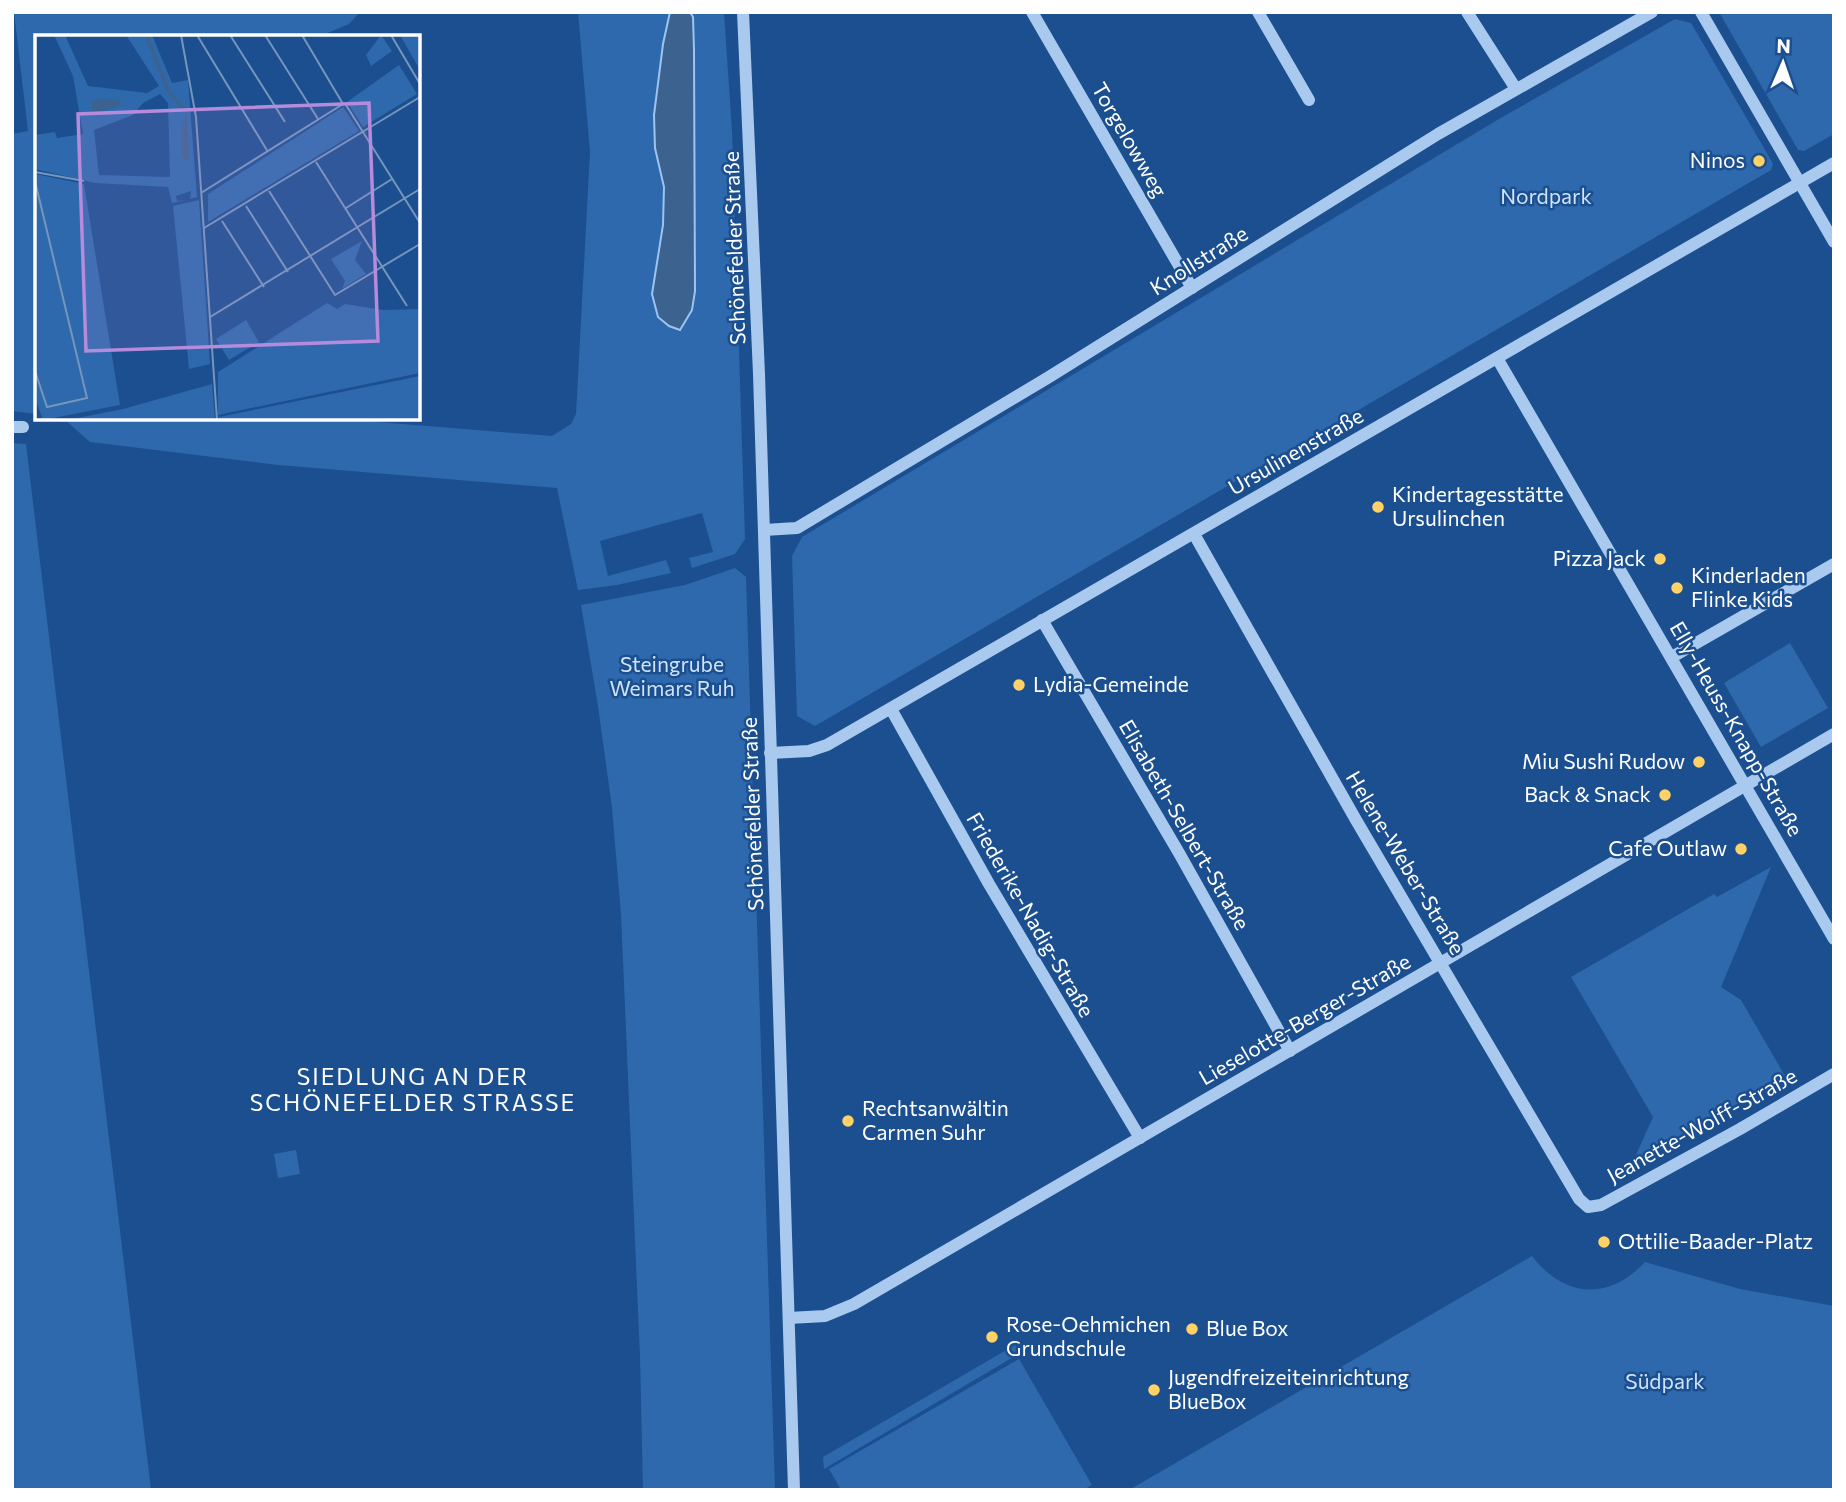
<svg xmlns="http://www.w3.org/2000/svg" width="1846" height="1502" viewBox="0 0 1846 1502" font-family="Commissioner,sans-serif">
	<rect width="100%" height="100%" fill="#1b4f8f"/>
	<!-- green -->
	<g fill="#2e69ad">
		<path d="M14,12H360L349,24L318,37H37V414L12,411V134L28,131Z"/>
		<path d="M578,12H724L732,131L745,539L735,554L692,568L689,558L713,552L702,513L600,541L608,576L666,560L671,573L617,585L578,590L557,488L278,465L90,442L63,418H328L552,436L571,424L576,414L590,152Z"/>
		<path d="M1719,12H1834V134L1804,151L1798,150Z"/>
		<path d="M1675,19L1691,23L1764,148L1773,164L1771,170L815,726L797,716L792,556L802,537L1499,119Z"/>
		<path d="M12,443L26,444L151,1490H12Z"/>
		<path d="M735,568L746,577L775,1490H643L640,1357L621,914L612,808L598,706L581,605L685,585Z"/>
		<path d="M1790,643L1828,708L1761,747L1724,683Z"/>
		<path d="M1771,867L1721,987L1741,1000L1785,1076L1631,1166L1653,1117L1571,977L1714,894L1717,897Z"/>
		<path d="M296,1150L300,1174L278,1178L274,1154Z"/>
		<path d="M1532,1256C1564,1298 1609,1301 1645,1262L1740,1289L1834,1306V1490H1129Z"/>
		<path d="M1015,1345L1020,1353L824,1469L823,1457Z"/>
		<path d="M1019,1359L1092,1485L1083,1490H841L829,1469Z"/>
	</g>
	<!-- water -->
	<path fill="#3c6290" stroke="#9cc4f0" stroke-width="2" d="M670,12H690L693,17L694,50L695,291L692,310L680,330L669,326L658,317L652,294L663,225L664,187L655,148L654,115L663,44Z"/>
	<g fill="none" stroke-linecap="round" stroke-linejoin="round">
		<!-- minor -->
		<g stroke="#a9c9ee" stroke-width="12">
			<path d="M743,12L759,374L794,1490"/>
			<path d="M1032,12L1192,288"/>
			<path d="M1258,12L1309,100"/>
			<path d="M1467,12L1516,89"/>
			<path d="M1701,12L1834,242"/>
			<path d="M1497,358L1834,939"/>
			<path d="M12,427H23"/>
			<path d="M764,530L797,528L1049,377L1438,134L1652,12"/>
			<path d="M1194,534L1356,820L1579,1199L1588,1207L1601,1205L1740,1129L1834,1074"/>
			<path d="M1042,620L1179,853L1290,1051"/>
			<path d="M1672,657L1834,564"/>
			<path d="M891,709L989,884L1140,1138"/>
			<path d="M770,753L809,751L827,745L1834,163"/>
			<path d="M789,1318L825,1316L854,1304L1834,734"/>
		</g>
	</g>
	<!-- markers -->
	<g fill="#ffd166" stroke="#1b4f8f" stroke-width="2.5">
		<circle cx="1759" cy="161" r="7"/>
		<circle cx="1378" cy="507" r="7"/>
		<circle cx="1660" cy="559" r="7"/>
		<circle cx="1677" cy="588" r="7"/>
		<circle cx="1019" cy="685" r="7"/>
		<circle cx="1699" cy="762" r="7"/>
		<circle cx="1665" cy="795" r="7"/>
		<circle cx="1741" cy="849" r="7"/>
		<circle cx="848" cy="1121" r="7"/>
		<circle cx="1604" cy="1242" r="7"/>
		<circle cx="1192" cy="1329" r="7"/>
		<circle cx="992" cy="1337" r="7"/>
		<circle cx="1154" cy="1390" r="7"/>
	</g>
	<g text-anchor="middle" stroke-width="5" stroke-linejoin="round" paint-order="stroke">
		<!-- street labels -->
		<g font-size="21" fill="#fff" stroke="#1b4f8f">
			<text transform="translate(1129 140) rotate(60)" y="7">Torgelowweg</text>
			<text transform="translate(735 248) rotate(-92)" y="7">Schönefelder Straße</text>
			<text transform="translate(1199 261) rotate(-32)" y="7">Knollstraße</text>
			<text transform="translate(1296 452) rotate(-30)" y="7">Ursulinenstraße</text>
			<text transform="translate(1736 729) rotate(60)" y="7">Elly-Heuss-Knapp-Straße</text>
			<text transform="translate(753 814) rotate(-92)" y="7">Schönefelder Straße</text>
			<text transform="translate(1184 825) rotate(60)" y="7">Elisabeth-Selbert-Straße</text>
			<text transform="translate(1405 863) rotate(59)" y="7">Helene-Weber-Straße</text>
			<text transform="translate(1030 915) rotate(60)" y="7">Friederike-Nadig-Straße</text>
			<text transform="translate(1305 1020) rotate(-30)" y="7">Lieselotte-Berger-Straße</text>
			<text transform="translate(1702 1126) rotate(-29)" y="7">Jeanette-Wolff-Straße</text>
		</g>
		<!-- poi labels -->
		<g font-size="21" fill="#fff" stroke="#1b4f8f" text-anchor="start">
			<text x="1745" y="168" text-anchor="end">Ninos</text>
			<text x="1392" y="502">Kindertagesstätte<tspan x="1392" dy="24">Ursulinchen</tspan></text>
			<text x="1646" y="566" text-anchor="end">Pizza Jack</text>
			<text x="1691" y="583">Kinderladen<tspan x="1691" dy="24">Flinke Kids</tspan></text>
			<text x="1033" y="692">Lydia-Gemeinde</text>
			<text x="1685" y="769" text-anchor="end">Miu Sushi Rudow</text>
			<text x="1651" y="802" text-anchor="end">Back &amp; Snack</text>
			<text x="1727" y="856" text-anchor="end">Cafe Outlaw</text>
			<text x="862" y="1116">Rechtsanwältin<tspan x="862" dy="24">Carmen Suhr</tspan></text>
			<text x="1618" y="1249">Ottilie-Baader-Platz</text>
			<text x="1006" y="1332">Rose-Oehmichen<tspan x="1006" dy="24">Grundschule</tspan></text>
			<text x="1206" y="1336">Blue Box</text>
			<text x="1168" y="1385">Jugendfreizeiteinrichtung<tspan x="1168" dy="24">BlueBox</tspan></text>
		</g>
		<!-- park labels -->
		<g font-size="21" fill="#cfe3fa" stroke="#1b4f8f">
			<text x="1546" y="204">Nordpark</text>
			<text x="672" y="672">Steingrube<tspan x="672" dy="24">Weimars Ruh</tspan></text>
			<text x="1665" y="1389">Südpark</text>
		</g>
		<!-- neighbourhood labels -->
		<g font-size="23" letter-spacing="2" fill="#fff" stroke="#1b4f8f">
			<text x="413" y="1085">SIEDLUNG AN DER<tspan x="413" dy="26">SCHÖNEFELDER STRASSE</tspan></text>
		</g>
	</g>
	<!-- overview -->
	<g transform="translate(35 35)">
		<rect width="385" height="385" fill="#1b4f8f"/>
		<path d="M19,0H30L53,51L112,58L124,51L91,0H117L137,48L153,45L162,162L155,164L156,156L141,161L142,166L152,165L137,168L133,152L60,148L0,134V100L20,97L22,103L48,99L38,41ZM125,59L133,68L135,142L64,140L59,95L98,80L108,68ZM346,0L357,16L336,31L331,20ZM365,0H385V35ZM364,30L382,59L328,92L312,67ZM308,72L324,96L173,187V159ZM0,139L49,149L85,370L8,385L0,363ZM164,165L175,329L154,334L138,171ZM327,206L320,225L331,239L307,254L310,246L296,224ZM292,268L302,274L310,269L348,275L385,274V338L183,380V337ZM211,285L224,307L194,325L181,304ZM385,341V385H184V382ZM177,349L180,385H32L88,374Z" fill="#2e69ad" fill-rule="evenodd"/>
		<path d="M66,64L85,65L87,70L57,79V66ZM151,75L154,121L152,127L147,121V93Z" fill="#3c6290"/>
		<path fill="none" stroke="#3c6290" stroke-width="3.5" d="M111,0L134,57L150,75"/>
		<path fill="none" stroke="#7695bc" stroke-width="2" d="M146,0L161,82L182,385M162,0L233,117M195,0L250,87M230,0L283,84M356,0L385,49M311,70L385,188M281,127L372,271M0,137L49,146M0,146L52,363L12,372L0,336M234,156L300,260L385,209M166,158L308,69L267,0M211,171L253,237M311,173L357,144M187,186L229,252M169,193L385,62M175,282L385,154"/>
		<path fill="#b68bdc" fill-opacity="0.15" stroke="#b68bdc" stroke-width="3.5" d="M334,68L343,306L51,316L43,79Z"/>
		<rect width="385" height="385" fill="none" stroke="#fff" stroke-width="3.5"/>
	</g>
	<!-- border -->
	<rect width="1846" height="1502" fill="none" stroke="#ffffff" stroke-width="28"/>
	<!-- north arrow -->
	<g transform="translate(1783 63) rotate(2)" stroke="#1b4f8f" stroke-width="5" paint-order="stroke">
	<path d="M0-5L12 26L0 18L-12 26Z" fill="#ffffff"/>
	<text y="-10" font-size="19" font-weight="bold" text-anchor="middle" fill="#ffffff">N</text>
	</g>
</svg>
